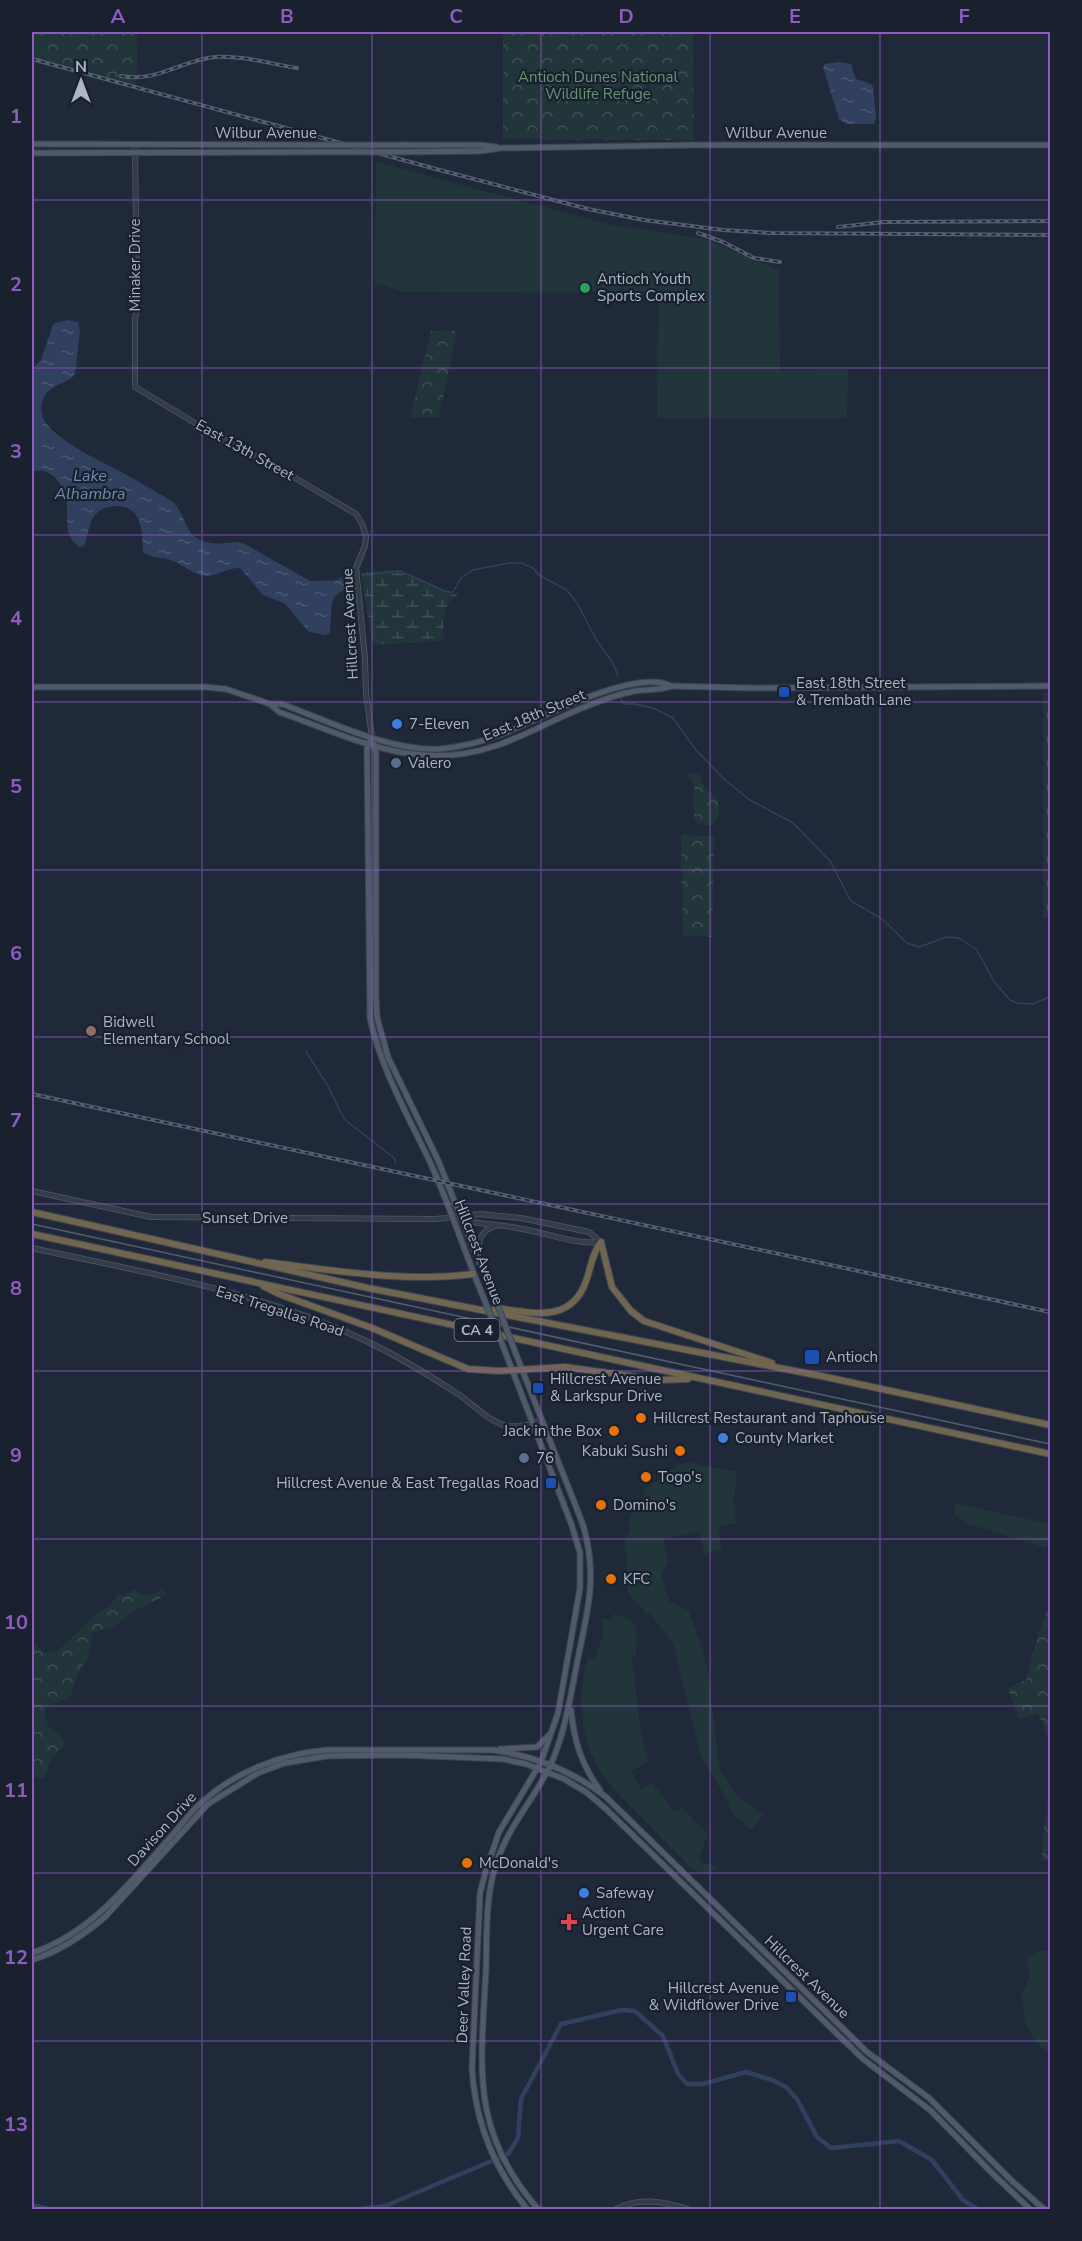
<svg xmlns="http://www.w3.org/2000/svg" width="1082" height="2241" viewBox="0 0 1082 2241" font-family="'Nunito Sans',sans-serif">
	<defs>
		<pattern id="wetland-marsh" width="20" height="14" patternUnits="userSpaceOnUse" patternTransform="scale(1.5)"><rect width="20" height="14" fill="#22353a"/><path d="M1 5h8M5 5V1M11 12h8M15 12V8" fill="none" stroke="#405055"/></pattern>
		<pattern id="cemetery-stones" width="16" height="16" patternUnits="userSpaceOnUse" patternTransform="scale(1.5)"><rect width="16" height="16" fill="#22353a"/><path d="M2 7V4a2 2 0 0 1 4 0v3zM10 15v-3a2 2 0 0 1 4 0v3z" fill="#405055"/></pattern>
		<pattern id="park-crowns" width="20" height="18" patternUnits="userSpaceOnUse" patternTransform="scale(1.5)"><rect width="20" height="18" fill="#22353a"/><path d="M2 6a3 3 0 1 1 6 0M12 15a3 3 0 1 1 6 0" fill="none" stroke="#405055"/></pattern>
		<pattern id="water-ripples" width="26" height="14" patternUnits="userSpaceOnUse" patternTransform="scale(1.5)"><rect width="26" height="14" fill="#31405f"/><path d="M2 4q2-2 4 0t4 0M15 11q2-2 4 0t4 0" fill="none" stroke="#4c5974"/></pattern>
	</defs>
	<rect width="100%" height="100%" fill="#202939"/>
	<!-- grass -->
	<g fill="#22353a">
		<path d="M376,162L608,224L708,240L779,270L780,370L848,369L847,418H657L658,293L404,292L375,283Z"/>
		<path d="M689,1462L714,1468L737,1471L734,1503L736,1523L718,1527L722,1549L704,1554L699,1531L664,1539L668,1560L662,1576L670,1602L688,1610L701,1645L709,1677L719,1767L735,1794L763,1815L751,1830L731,1812L728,1801L701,1757L675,1650L672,1643L650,1613L646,1614C641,1605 632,1601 628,1592L625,1538L630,1532V1520L634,1509L641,1503L645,1489L678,1465Z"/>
		<path d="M955,1503L1050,1524V1534L1046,1548L965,1523L954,1514Z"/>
		<path d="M613,1614C643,1619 636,1631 636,1656L632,1657L641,1733L648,1762L631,1771L641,1789L652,1783L674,1811H678L682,1807L695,1822L708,1833L699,1857L702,1863L716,1866L717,1868L708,1875L693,1870L610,1785C580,1746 576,1705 588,1657L595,1659L602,1637V1619H613Z"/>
		<path d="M1050,1950V2053C1031,2047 1021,2014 1022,1995C1023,1988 1028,1984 1029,1977C1030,1971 1027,1965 1027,1958L1037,1952Z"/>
	</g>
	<!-- wetland -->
	<path fill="url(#wetland-marsh)" d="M390,570C417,573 433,588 458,594C441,605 443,622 444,641L373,645L361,573Z"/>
	<!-- cemetery -->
	<path fill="url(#cemetery-stones)" d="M1050,693V918H1043V694Z"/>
	<!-- park -->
	<g fill="url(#park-crowns)">
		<path d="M32,32H138L136,87L32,59Z"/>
		<path d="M503,32H693L694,140L503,139Z"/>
		<path d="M431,331H457L439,417L410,418Z"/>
		<path d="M692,772L701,776L704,786L719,801V814L713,826L698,824L694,821V785L687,775Z"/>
		<path d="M681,835L714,836L712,937L683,935Z"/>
		<path d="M134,1589C144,1598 152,1596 163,1589L167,1595L136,1610L113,1627L92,1633L89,1656L77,1675L72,1693L68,1699L51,1704L44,1712L48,1726L62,1738L64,1746L52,1758L44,1778L35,1777L32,1783V1643L44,1652L58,1651L95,1615L111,1605L118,1594L125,1595Z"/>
		<path d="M1050,1604V1860L1042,1861C1041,1823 1056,1781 1049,1743C1047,1733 1042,1722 1038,1713L1019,1719L1008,1688L1026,1680L1037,1637Z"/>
	</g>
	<!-- water -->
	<g fill="url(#water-ripples)">
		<path d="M839,62L851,64L856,79L871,84L873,87L876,118L874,124H846L839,119L823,67L824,64Z"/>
		<path d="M68,320L78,322L80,330L75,375C64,385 50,384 43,399C40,406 41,416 45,422C62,444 99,460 123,473C140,482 156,492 172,501C181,510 183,520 189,530C199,547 222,544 239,542L243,543L310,581L347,580L348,587L335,596L332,602L330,633L325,635L309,632L284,603L263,595L240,568C226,568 219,575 208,576C193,576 184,564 170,560C161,557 151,558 143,552C142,532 143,506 116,506C108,506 100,509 95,515C88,523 88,537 84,546L79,547C77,545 74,543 72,540C61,524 75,500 57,480C50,471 43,470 32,471V369L41,360L53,325L55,323Z"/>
	</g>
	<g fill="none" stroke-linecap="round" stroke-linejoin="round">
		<!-- stream -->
		<g stroke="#31405f" stroke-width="1.5">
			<path d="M362,575L400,571L447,592H453L461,578L473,570L509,563H521L533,568L539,575L567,590L577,603L597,641L613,663L618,676"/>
			<path d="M339,579L350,577"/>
			<path d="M620,699L625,704H635L653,708L673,718L696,750L725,780L750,800L793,823L830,861L851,901L882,919L907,943L919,947L947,937L959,938L977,950L995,983L1010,1000L1017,1003L1032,1004L1050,997"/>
			<path d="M306,1052L328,1086L344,1119L394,1158L396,1163"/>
		</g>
		<!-- canal -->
		<g stroke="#31405f" stroke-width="4.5">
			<path d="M32,2205L53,2210"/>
			<path d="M353,2210L385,2206L508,2154L518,2138L521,2099L561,2024L622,2010L635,2011L663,2036L678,2074L687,2084H703L746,2072L772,2080L786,2087L797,2099L817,2137L831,2148L899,2141L932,2160L963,2200L979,2210"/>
		</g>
		<!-- minor casing -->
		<g stroke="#515867" stroke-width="6">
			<g id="minor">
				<path d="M135,144L137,310L135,319V387L215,435L285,472L356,514L362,524L366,536L365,546L356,568L365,658L366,693L372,737"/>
				<path d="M32,1191L151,1217L436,1219L480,1214L521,1218L589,1232L601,1242"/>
				<path d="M461,1219C478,1225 498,1224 517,1228C544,1232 574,1245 601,1242"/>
				<path d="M32,1248C151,1274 278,1294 388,1352C412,1365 435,1379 458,1394C473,1404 489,1422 507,1426C520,1428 530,1424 542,1420"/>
				<path d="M478,1257C478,1243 480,1230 495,1226"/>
				<path d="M614,2210C640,2196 665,2202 691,2210"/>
			</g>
		</g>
		<!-- major casing -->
		<g stroke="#3d4453" stroke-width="7">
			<g id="major">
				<path d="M32,144L305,145"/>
				<path d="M403,145H481L496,147"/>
				<path d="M403,152L481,151L501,148L694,145H1050"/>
				<path d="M32,153L304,152"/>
				<path d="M32,687H205L226,689L270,704H282C328,721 391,752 440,749C461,747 482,742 502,734C539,720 635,667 671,686"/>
				<path d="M270,704L279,712C353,738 415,773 495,746C526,736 556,718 587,706C602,700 619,694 635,691C647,689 659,691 671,686L752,688L1050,686"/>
				<path d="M370,741L367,749L370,1018C381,1069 407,1114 430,1162C450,1206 465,1253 484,1299"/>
				<path d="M374,744L376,752V998L377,1017L388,1057L438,1160L472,1245L495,1298"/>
				<path d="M503,1346L572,1526L580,1553V1588L558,1713L541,1762L499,1832L486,1870L480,1893L472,2068C475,2122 493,2168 528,2210"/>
				<path d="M514,1349L582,1522C601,1581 584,1621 574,1679C568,1709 563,1738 550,1766C534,1799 509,1826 497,1861C485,1896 487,1933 486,1970C481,2066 469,2131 539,2210"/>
				<path d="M571,1710C574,1741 582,1766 600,1790"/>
				<path d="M500,1749L537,1747L549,1735"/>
				<path d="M32,1953C93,1933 132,1880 174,1833C183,1823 191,1811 202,1802C236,1771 282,1754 327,1750H493C534,1756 573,1771 606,1797L867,2052L929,2098L1012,2181L1045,2210"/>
				<path d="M32,1960C60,1951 84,1935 106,1916L208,1804L258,1773L285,1763L327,1756L402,1755L503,1759L526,1764L564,1779L586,1792L605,1808L863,2059L930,2110L993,2174L1031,2210"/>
			</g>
		</g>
		<!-- highway casing -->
		<g stroke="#3e4554" stroke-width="8">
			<g id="highway">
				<path d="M32,1212L368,1288L821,1376L1050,1425"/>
				<path d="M32,1234L1050,1454"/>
				<path d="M601,1242L612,1287L631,1311L644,1321L772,1363"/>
				<path d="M265,1262C332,1270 407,1283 473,1274"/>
				<path d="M263,1286L279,1294L372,1328L468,1369L499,1371L565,1367L659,1380L688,1379"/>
				<path d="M495,1308C530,1312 571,1325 586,1281C591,1268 592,1253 601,1242"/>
			</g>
		</g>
		<!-- minor -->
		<use href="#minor" stroke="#343b49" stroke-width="4.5"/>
		<!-- major -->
		<use href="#major" stroke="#515a6a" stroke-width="5"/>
		<!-- highway -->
		<use href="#highway" stroke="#706650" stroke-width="6"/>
		<!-- tram -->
		<path stroke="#555e71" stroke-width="1.5" d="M32,1224L1050,1444"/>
		<!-- rail casing -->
		<g stroke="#555e71" stroke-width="4">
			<g id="rail">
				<path d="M32,59L436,169L588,209L644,220L723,230L770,233L1050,235"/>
				<path d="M121,76C156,83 182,60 215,57C242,55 271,64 297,68"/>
				<path d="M838,227L884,222L1050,221"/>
				<path d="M698,233L723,242L754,258L780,262"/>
				<path d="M32,1094L1050,1312"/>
			</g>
		</g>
		<!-- rail -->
		<use href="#rail" stroke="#19202e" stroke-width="1.5" stroke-dasharray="4.5" stroke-linecap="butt"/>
		<!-- major-bridge casing -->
		<g stroke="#3d4453" stroke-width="7" stroke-linecap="butt">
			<g id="major-bridge">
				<path d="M305,145H403"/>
				<path d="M304,152H403"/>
				<path d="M495,1298L514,1349"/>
				<path d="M484,1299L503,1346"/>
			</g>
		</g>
		<!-- major-bridge -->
		<use href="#major-bridge" stroke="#515a6a" stroke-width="5"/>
	</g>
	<!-- grid -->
	<path fill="none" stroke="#8d5cc1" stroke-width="1.5" stroke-opacity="0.55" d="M202,32V2210M372,32V2210M541,32V2210M710,32V2210M880,32V2210M32,200H1050M32,368H1050M32,535H1050M32,702H1050M32,870H1050M32,1037H1050M32,1204H1050M32,1371H1050M32,1539H1050M32,1706H1050M32,1873H1050M32,2041H1050"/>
	<!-- markers -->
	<circle fill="#2e9e5b" stroke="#19202e" stroke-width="2" cx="585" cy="288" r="6"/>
	<g fill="#1a4fb4" stroke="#19202e" stroke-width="2">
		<rect x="778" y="686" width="12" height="12" rx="3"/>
		<rect x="804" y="1349" width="16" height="16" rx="3"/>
		<rect x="532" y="1382" width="12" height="12" rx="3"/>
		<rect x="545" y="1477" width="12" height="12" rx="3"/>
		<rect x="785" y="1991" width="12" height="12" rx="3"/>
	</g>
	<g fill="#3f7fe0" stroke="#19202e" stroke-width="2">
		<circle cx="397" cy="724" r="6"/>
		<circle cx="723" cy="1438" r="6"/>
		<circle cx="584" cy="1893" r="6"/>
	</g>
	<g fill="#5c6f8a" stroke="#19202e" stroke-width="2">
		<circle cx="396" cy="763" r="6"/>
		<circle cx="524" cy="1458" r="6"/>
	</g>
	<circle fill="#8d6e63" stroke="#19202e" stroke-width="2" cx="91" cy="1031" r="6"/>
	<g fill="#e8710a" stroke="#19202e" stroke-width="2">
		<circle cx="641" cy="1418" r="6"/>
		<circle cx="614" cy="1431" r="6"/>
		<circle cx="680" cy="1451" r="6"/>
		<circle cx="646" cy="1477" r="6"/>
		<circle cx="601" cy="1505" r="6"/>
		<circle cx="611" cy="1579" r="6"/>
		<circle cx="467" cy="1863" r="6"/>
	</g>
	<path fill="#e0444e" stroke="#19202e" stroke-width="2" d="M566 1913h6v6h6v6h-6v6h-6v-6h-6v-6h6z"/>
	<g text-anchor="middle" stroke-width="4.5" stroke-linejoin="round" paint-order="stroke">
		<!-- shield labels -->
		<rect fill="#19202e" stroke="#818898" stroke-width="1.5" x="454.5" y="1319" width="45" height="22" rx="4.5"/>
		<g font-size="14" font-weight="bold" fill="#aeb5c6">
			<text x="477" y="1335">CA 4</text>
		</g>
		<!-- park labels -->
		<g font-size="15" fill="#659775" stroke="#19202e">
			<text x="598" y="82">Antioch Dunes National<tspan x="598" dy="17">Wildlife Refuge</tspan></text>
		</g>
		<!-- street labels -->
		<g font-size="15" fill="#aeb5c6" stroke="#19202e">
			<text x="266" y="138">Wilbur Avenue</text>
			<text x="776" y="138">Wilbur Avenue</text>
			<text transform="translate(135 265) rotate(-90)" y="5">Minaker Drive</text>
			<text transform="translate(245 450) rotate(29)" y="5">East 13th Street</text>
			<text transform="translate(350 624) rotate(-93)" y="5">Hillcrest Avenue</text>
			<text transform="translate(534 715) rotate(-23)" y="5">East 18th Street</text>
			<text x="245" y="1223">Sunset Drive</text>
			<text transform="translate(479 1252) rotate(69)" y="5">Hillcrest Avenue</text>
			<text transform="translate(280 1311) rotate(18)" y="5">East Tregallas Road</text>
			<text transform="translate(162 1829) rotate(-48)" y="5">Davison Drive</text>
			<text transform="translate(807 1977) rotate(44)" y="5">Hillcrest Avenue</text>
			<text transform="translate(464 1985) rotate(-88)" y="5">Deer Valley Road</text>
		</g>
		<!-- poi labels -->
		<g font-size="15" fill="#aeb5c6" stroke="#19202e" text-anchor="start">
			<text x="597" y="284">Antioch Youth<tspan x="597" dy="17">Sports Complex</tspan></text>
			<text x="796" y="688">East 18th Street<tspan x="796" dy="17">&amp; Trembath Lane</tspan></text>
			<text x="409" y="729">7-Eleven</text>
			<text x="408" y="768">Valero</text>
			<text x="103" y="1027">Bidwell<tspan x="103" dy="17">Elementary School</tspan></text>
			<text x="826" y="1362">Antioch</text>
			<text x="550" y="1384">Hillcrest Avenue<tspan x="550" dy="17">&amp; Larkspur Drive</tspan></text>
			<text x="653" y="1423">Hillcrest Restaurant and Taphouse</text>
			<text x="602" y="1436" text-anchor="end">Jack in the Box</text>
			<text x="735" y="1443">County Market</text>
			<text x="668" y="1456" text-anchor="end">Kabuki Sushi</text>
			<text x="536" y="1463">76</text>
			<text x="658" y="1482">Togo's</text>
			<text x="539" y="1488" text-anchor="end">Hillcrest Avenue &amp; East Tregallas Road</text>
			<text x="613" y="1510">Domino's</text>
			<text x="623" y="1584">KFC</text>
			<text x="479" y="1868">McDonald's</text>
			<text x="596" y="1898">Safeway</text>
			<text x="582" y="1918">Action<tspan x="582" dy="17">Urgent Care</tspan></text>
			<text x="779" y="1993" text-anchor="end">Hillcrest Avenue<tspan x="779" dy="17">&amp; Wildflower Drive</tspan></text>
		</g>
		<!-- water labels -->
		<g font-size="16" font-style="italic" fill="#7489b0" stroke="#19202e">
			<text x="90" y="481">Lake<tspan x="90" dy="18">Alhambra</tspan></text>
		</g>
	</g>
	<!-- border -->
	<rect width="1082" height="2241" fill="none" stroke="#19202e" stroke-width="66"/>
	<!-- north arrow -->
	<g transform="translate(81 81)" stroke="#19202e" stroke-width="4.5" paint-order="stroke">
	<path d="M0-4.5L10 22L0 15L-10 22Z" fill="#aeb5c6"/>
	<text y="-9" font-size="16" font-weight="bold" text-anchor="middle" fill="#aeb5c6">N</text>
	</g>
	<rect x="33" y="33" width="1016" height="2175" fill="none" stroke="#8d5cc1" stroke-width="2"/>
	<g font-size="20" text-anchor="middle" font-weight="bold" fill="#8d5cc1">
		<text x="118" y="23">A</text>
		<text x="287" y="23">B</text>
		<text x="456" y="23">C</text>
		<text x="626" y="23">D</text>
		<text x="795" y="23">E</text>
		<text x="964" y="23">F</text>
		<text x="16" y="123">1</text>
		<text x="16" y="291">2</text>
		<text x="16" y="458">3</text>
		<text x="16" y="625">4</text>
		<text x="16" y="793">5</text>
		<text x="16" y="960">6</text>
		<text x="16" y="1127">7</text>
		<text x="16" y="1295">8</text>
		<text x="16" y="1462">9</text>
		<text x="16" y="1629">10</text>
		<text x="16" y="1797">11</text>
		<text x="16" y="1964">12</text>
		<text x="16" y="2131">13</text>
	</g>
</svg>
